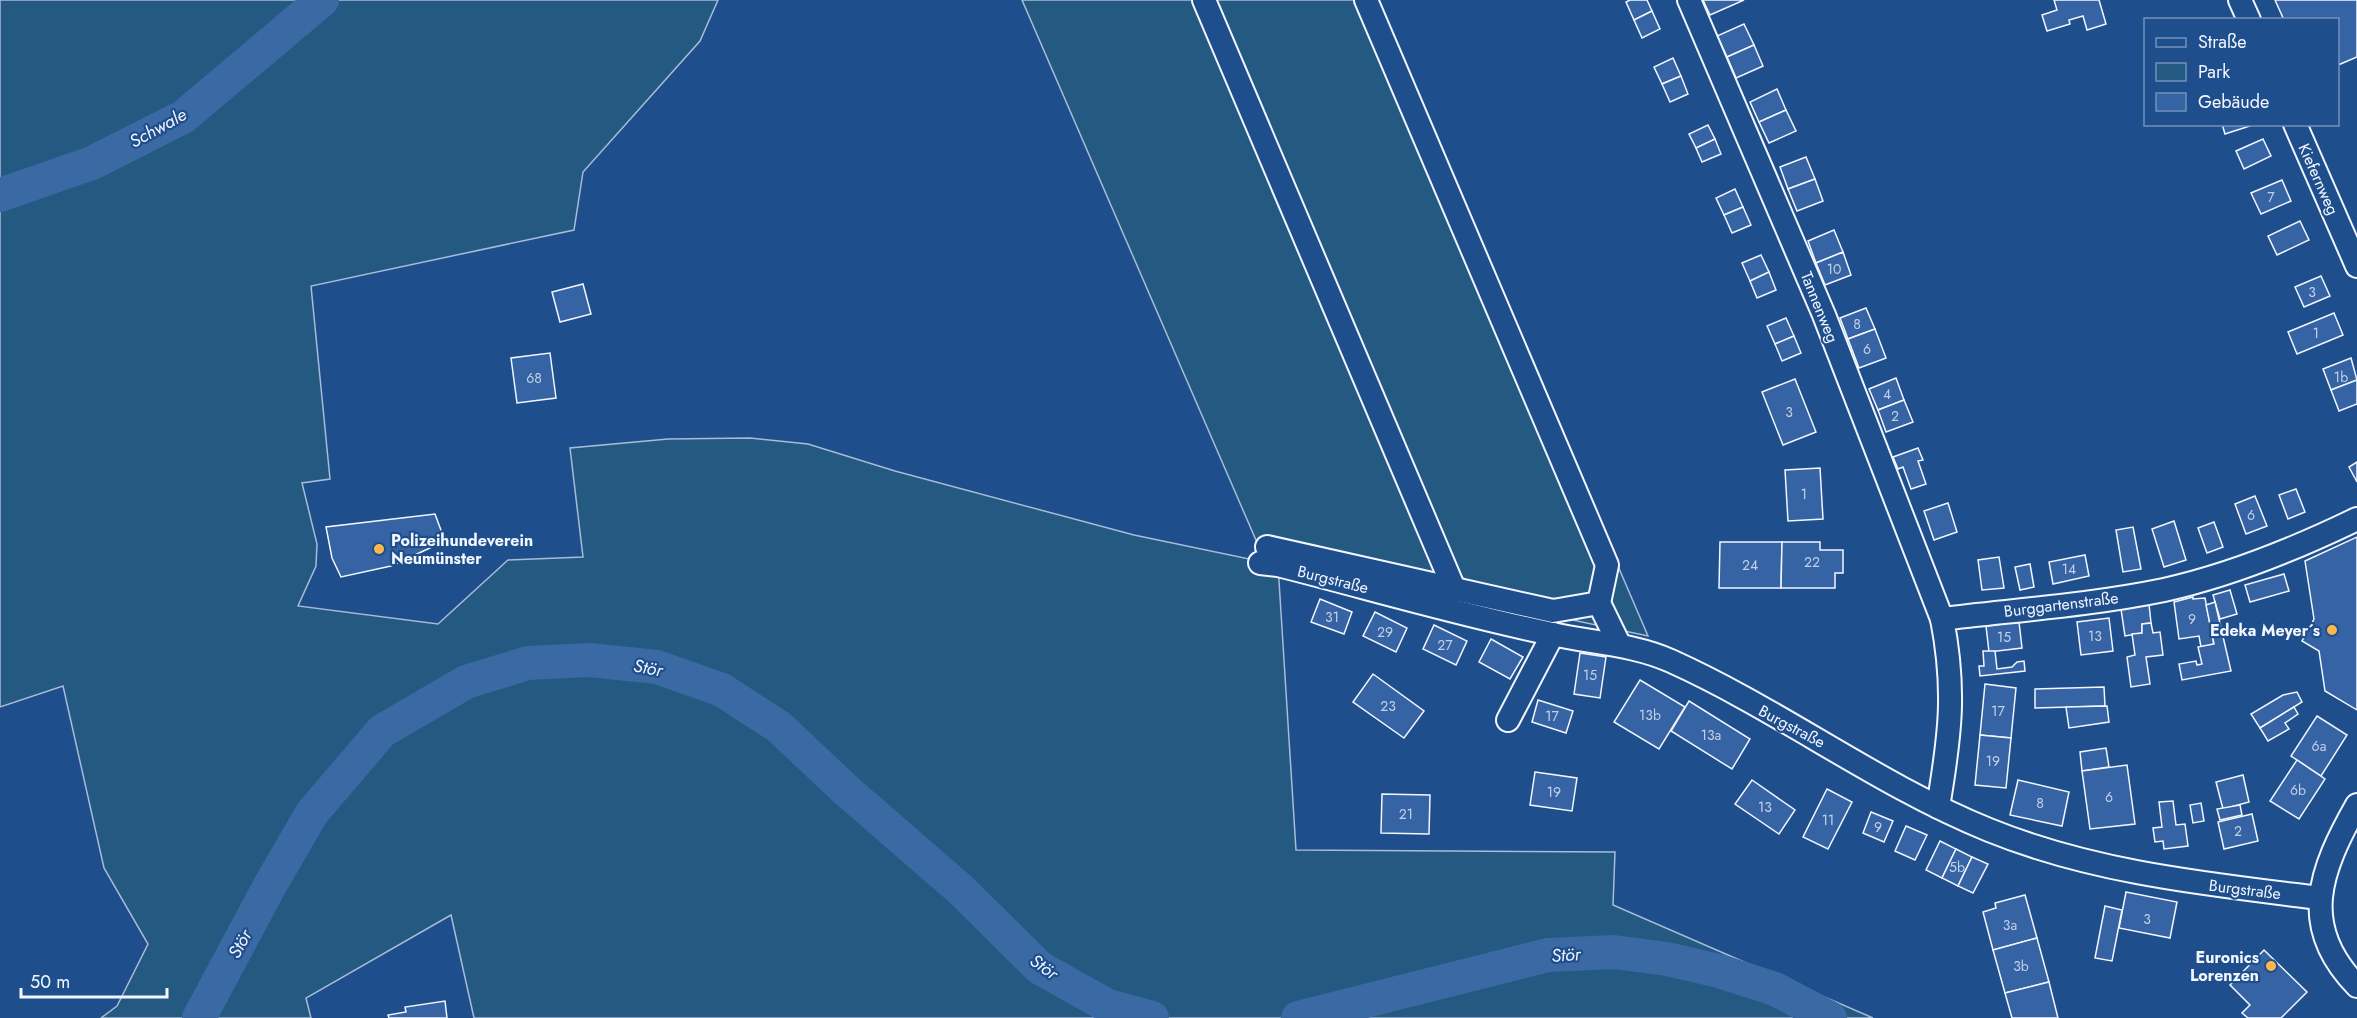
<svg xmlns="http://www.w3.org/2000/svg" width="2357" height="1018" viewBox="0 0 2357 1018" font-family="Jost,sans-serif">
	<rect width="100%" height="100%" fill="#1f4e8c"/>
	<!-- green -->
	<g fill="#245a82" stroke="#a8bbd7" stroke-width="1.5" fill-rule="evenodd">
		<path d="M0,0H718L700,41L583,172L574,230L311,286L330,479L302,483L317,544L316,566L298,606L438,624L508,560L583,557L570,448L668,439L750,438L808,444L895,471L1134,535L1278,565L1296,850L1615,852L1613,905L1873,1018H474L451,915L306,998L311,1018H101L117,1006L148,944L104,868L63,686L0,707ZM871,813L960,889L1023,951H1022Z"/>
		<path d="M1022,0H1375L1648,636L1262,554Z"/>
	</g>
	<g fill="none" stroke-linecap="round" stroke-linejoin="round">
		<!-- river -->
		<g stroke="#3b69a3" stroke-width="34">
			<path d="M0,195L92,163L183,117L322,0"/>
			<path d="M199,1018L269,887L312,813L382,731L466,682L528,663L589,660L657,667L722,690L779,727L847,791L960,889L1040,968L1108,1006L1152,1018"/>
			<path d="M1298,1018L1548,955L1614,952L1667,959L1719,971L1775,989L1830,1018"/>
		</g>
	</g>
	<!-- building -->
	<g fill="#3563a3" stroke="#f2f6ff" stroke-width="1.5">
		<path d="M1630,0H1647L1652,11L1634,20L1626,2Z"/>
		<path d="M1703,0H1744L1710,15Z"/>
		<path d="M2054,0H2099L2106,24L2087,30L2083,16L2069,20L2070,24L2047,31L2042,15L2057,10Z"/>
		<path d="M2275,0H2357V57L2338,65V20H2284Z"/>
		<path d="M1652,11L1660,29L1642,38L1634,20Z"/>
		<path d="M1744,24L1754,45L1727,57L1717,36Z"/>
		<path d="M1754,45L1763,66L1736,78L1727,57Z"/>
		<path d="M1673,58L1681,76L1662,84L1654,67Z"/>
		<path d="M1681,76L1688,94L1670,102L1662,84Z"/>
		<path d="M1777,89L1786,110L1759,122L1750,102Z"/>
		<path d="M1786,110L1796,131L1769,143L1759,122Z"/>
		<path d="M2222,124H2253V125L2225,134Z"/>
		<path d="M1708,125L1715,139L1696,148L1689,134Z"/>
		<path d="M1715,139L1721,154L1702,162L1696,148Z"/>
		<path d="M2263,139L2271,156L2244,169L2236,151Z"/>
		<path d="M1806,157L1815,179L1788,189L1780,167Z"/>
		<path d="M1815,179L1823,201L1797,211L1788,189Z"/>
		<path d="M2282,180L2291,201L2261,214L2251,193Z"/>
		<path d="M1735,189L1743,207L1724,215L1716,198Z"/>
		<path d="M1743,207L1751,225L1732,233L1724,215Z"/>
		<path d="M2300,221L2309,240L2277,255L2268,236Z"/>
		<path d="M1834,230L1843,252L1816,263L1808,241Z"/>
		<path d="M1843,252L1851,275L1825,285L1816,263Z"/>
		<path d="M1761,255L1769,272L1750,281L1742,263Z"/>
		<path d="M1769,272L1776,290L1757,298L1750,281Z"/>
		<path d="M2321,276L2330,296L2304,307L2295,287Z"/>
		<path d="M583,284L591,314L560,322L552,292Z"/>
		<path d="M1866,308L1875,329L1848,339L1840,318Z"/>
		<path d="M2334,313L2343,335L2297,354L2288,332Z"/>
		<path d="M1786,318L1794,336L1775,344L1767,326Z"/>
		<path d="M1875,329L1886,358L1859,368L1848,339Z"/>
		<path d="M1794,336L1801,353L1782,361L1775,344Z"/>
		<path d="M550,353L556,398L517,403L511,358Z"/>
		<path d="M2351,358L2357,380L2331,390L2323,369Z"/>
		<path d="M1896,378L1904,400L1878,410L1869,389Z"/>
		<path d="M1795,379L1816,432L1783,445L1762,392Z"/>
		<path d="M2357,380V404L2339,411L2331,390Z"/>
		<path d="M1904,400L1913,422L1886,432L1878,410Z"/>
		<path d="M1918,448L1923,460L1918,461L1926,484L1911,489L1903,467L1898,469L1893,457Z"/>
		<path d="M2357,462V482L2349,467Z"/>
		<path d="M1820,468L1823,519L1788,521L1785,470Z"/>
		<path d="M2296,489L2305,512L2288,519L2279,495Z"/>
		<path d="M2255,496L2267,526L2246,534L2235,504Z"/>
		<path d="M1948,503L1957,532L1934,540L1924,511Z"/>
		<path d="M435,514L445,541L391,566L341,577L332,558L326,527Z"/>
		<path d="M2174,521L2186,560L2164,567L2152,529Z"/>
		<path d="M2214,522L2223,547L2207,553L2198,528Z"/>
		<path d="M2133,527L2141,569L2123,572L2116,530Z"/>
		<path d="M2357,537V710L2325,691L2319,651L2302,641L2314,619L2305,561Z"/>
		<path d="M1720,542H1782L1781,588H1719Z"/>
		<path d="M1782,542H1820V550H1843V573H1835V588H1781Z"/>
		<path d="M2085,555L2089,576L2053,584L2049,562Z"/>
		<path d="M1999,557L2004,588L1982,590L1978,560Z"/>
		<path d="M2030,564L2034,587L2020,590L2015,567Z"/>
		<path d="M2284,574L2289,591L2250,602L2245,585Z"/>
		<path d="M2230,590L2237,614L2220,619L2213,595Z"/>
		<path d="M2193,597V599L2205,598L2214,644L2201,647L2199,636L2179,639L2174,602Z"/>
		<path d="M1320,599L1352,612L1344,634L1311,622Z"/>
		<path d="M2215,602L2231,671L2182,680L2179,664L2196,661L2197,665L2202,664L2198,647L2214,644L2206,605Z"/>
		<path d="M2149,604L2151,623L2142,624V633L2125,636L2121,609Z"/>
		<path d="M1375,612L1407,628L1396,652L1363,636Z"/>
		<path d="M2109,618L2113,651L2081,655L2077,622Z"/>
		<path d="M2019,622L2022,648L1989,652L1986,626Z"/>
		<path d="M2151,623L2153,633L2160,632L2163,655L2146,657L2150,684L2131,687L2127,657L2135,655L2132,634L2142,633V624Z"/>
		<path d="M1434,625L1467,641L1456,665L1423,649Z"/>
		<path d="M1491,639L1523,657L1510,679L1479,662Z"/>
		<path d="M1983,651H1995L1997,669L2012,667L2017,662L2024,661L2025,671L1980,676L1979,666H1984Z"/>
		<path d="M1580,653L1606,657L1600,698L1574,694Z"/>
		<path d="M1373,674L1424,711L1404,738L1353,702Z"/>
		<path d="M1640,680L1685,707L1659,749L1614,722Z"/>
		<path d="M1985,684L2016,688L2011,738L1980,735Z"/>
		<path d="M2104,687L2105,706L2035,708V689Z"/>
		<path d="M2297,692L2302,702L2260,728L2251,714L2283,695Z"/>
		<path d="M1538,700L1573,711L1566,733L1532,722Z"/>
		<path d="M1689,701L1750,739L1732,769L1671,731Z"/>
		<path d="M2107,706L2109,722L2069,728L2066,707Z"/>
		<path d="M2294,707L2298,714L2285,723L2289,729L2268,741L2260,728Z"/>
		<path d="M2317,716L2347,735L2321,776L2291,756Z"/>
		<path d="M1980,735L2011,738L2006,788L1975,785Z"/>
		<path d="M2106,748L2109,767L2082,771L2080,752Z"/>
		<path d="M2297,760L2325,779L2299,819L2270,801Z"/>
		<path d="M2127,765L2135,824L2090,829L2082,771Z"/>
		<path d="M1535,772L1577,778L1572,811L1530,805Z"/>
		<path d="M2243,775L2249,802L2223,809L2216,782Z"/>
		<path d="M1752,780L1795,810L1779,834L1735,804Z"/>
		<path d="M2018,780L2069,792L2062,826L2010,815Z"/>
		<path d="M1827,789L1852,802L1828,849L1803,837Z"/>
		<path d="M1382,794L1430,795L1429,834L1381,833Z"/>
		<path d="M2173,801L2176,825L2185,824L2188,846L2164,849L2163,841L2155,842L2153,828L2162,827L2159,802Z"/>
		<path d="M2201,803L2204,821L2193,823L2190,805Z"/>
		<path d="M2240,805L2242,815L2220,820L2217,809Z"/>
		<path d="M1871,812L1893,821L1884,842L1863,833Z"/>
		<path d="M2252,814L2258,841L2224,849L2218,822Z"/>
		<path d="M1906,826L1927,835L1915,860L1895,851Z"/>
		<path d="M1940,841L1956,849L1942,878L1926,870Z"/>
		<path d="M1956,849L1972,857L1958,886L1942,878Z"/>
		<path d="M1972,857L1988,864L1973,893L1958,886Z"/>
		<path d="M2126,892L2177,902L2170,938L2119,928Z"/>
		<path d="M2025,895L2037,938L1993,950L1983,912L1996,908L1995,903Z"/>
		<path d="M2105,906L2122,910L2112,961L2095,958Z"/>
		<path d="M2037,938L2049,982L2005,993L1993,950Z"/>
		<path d="M2264,950L2307,992L2281,1018H2248L2242,1013L2250,1005L2230,985Z"/>
		<path d="M2049,982L2058,1018H2012L2005,993Z"/>
		<path d="M445,1001L447,1018H389L388,1015L406,1012L405,1007Z"/>
	</g>
	<g fill="none" stroke-linecap="round" stroke-linejoin="round">
		<!-- minor casing -->
		<g stroke="#f2f6ff" stroke-width="26">
			<g id="minor">
				<path d="M1204,0L1455,591"/>
				<path d="M1366,0L1607,565L1599,603"/>
				<path d="M1689,0L1824,315L1942,619"/>
				<path d="M2240,0L2249,20"/>
				<path d="M2295,124L2357,266"/>
				<path d="M1267,547L1553,611L1599,603L1619,644"/>
				<path d="M1260,563L1278,565C1369,588 1460,615 1552,634C1592,643 1633,644 1671,661C1780,710 1878,785 1989,830C2095,873 2207,884 2319,898"/>
				<path d="M1508,720L1553,634"/>
				<path d="M2357,805C2320,870 2298,926 2357,986"/>
				<path d="M1938,807C1950,736 1956,690 1942,619C2016,610 2091,605 2164,590C2232,575 2295,549 2357,519"/>
			</g>
		</g>
		<!-- minor -->
		<use href="#minor" stroke="#1f4e8c" stroke-width="22"/>
	</g>
	<!-- markers -->
	<g fill="#ffb74d" stroke="#1f4e8c" stroke-width="2">
		<circle cx="379" cy="549" r="6"/>
		<circle cx="2332" cy="630" r="6"/>
		<circle cx="2271" cy="966" r="6"/>
	</g>
	<g text-anchor="middle" stroke-width="4.5" stroke-linejoin="round" paint-order="stroke">
		<!-- number labels -->
		<g font-size="14" fill="#c3d1e8">
			<text x="2271" y="202">7</text>
			<text x="1834" y="274">10</text>
			<text x="2312" y="297">3</text>
			<text x="1857" y="329">8</text>
			<text x="2316" y="338">1</text>
			<text x="1867" y="354">6</text>
			<text x="2341" y="382">1b</text>
			<text x="534" y="383">68</text>
			<text x="1887" y="399">4</text>
			<text x="1789" y="417">3</text>
			<text x="1895" y="421">2</text>
			<text x="1804" y="499">1</text>
			<text x="2251" y="520">6</text>
			<text x="1812" y="567">22</text>
			<text x="1750" y="570">24</text>
			<text x="2069" y="574">14</text>
			<text x="1332" y="622">31</text>
			<text x="2192" y="624">9</text>
			<text x="1385" y="637">29</text>
			<text x="2095" y="641">13</text>
			<text x="2004" y="642">15</text>
			<text x="1445" y="650">27</text>
			<text x="1590" y="680">15</text>
			<text x="1388" y="711">23</text>
			<text x="1998" y="716">17</text>
			<text x="1650" y="720">13b</text>
			<text x="1552" y="721">17</text>
			<text x="1711" y="740">13a</text>
			<text x="2319" y="751">6a</text>
			<text x="1993" y="766">19</text>
			<text x="2298" y="795">6b</text>
			<text x="1554" y="797">19</text>
			<text x="2109" y="802">6</text>
			<text x="2040" y="808">8</text>
			<text x="1765" y="812">13</text>
			<text x="1406" y="819">21</text>
			<text x="1828" y="825">11</text>
			<text x="1878" y="832">9</text>
			<text x="2238" y="836">2</text>
			<text x="1957" y="872">5b</text>
			<text x="2147" y="924">3</text>
			<text x="2010" y="930">3a</text>
			<text x="2021" y="971">3b</text>
		</g>
		<!-- street labels -->
		<g font-size="16" fill="#f2f6ff" stroke="#1f4e8c">
			<text transform="translate(2319 179) rotate(66)" y="6">Kiefernweg</text>
			<text transform="translate(1820 307) rotate(68)" y="6">Tannenweg</text>
			<text transform="translate(1333 579) rotate(14)" y="6">Burgstraße</text>
			<text transform="translate(2061 604) rotate(-7)" y="6">Burggartenstraße</text>
			<text transform="translate(1792 726) rotate(28)" y="6">Burgstraße</text>
			<text transform="translate(2245 889) rotate(7)" y="6">Burgstraße</text>
		</g>
		<!-- poi labels -->
		<g font-size="16" font-weight="bold" fill="#f2f6ff" stroke="#1f4e8c" text-anchor="end">
			<text x="391" y="546" text-anchor="start">Polizeihundeverein<tspan x="391" dy="18">Neumünster</tspan></text>
			<text x="2320" y="636">Edeka Meyer´s</text>
			<text x="2259" y="963">Euronics<tspan x="2259" dy="18">Lorenzen</tspan></text>
		</g>
		<!-- water labels -->
		<g font-size="18" font-style="italic" fill="#f2f6ff" stroke="#1f4e8c">
			<text transform="translate(158 128) rotate(-29)" y="6">Schwale</text>
			<text transform="translate(648 668) rotate(10)" y="6">Stör</text>
			<text transform="translate(240 944) rotate(-61)" y="6">Stör</text>
			<text transform="translate(1566 955) rotate(-4)" y="6">Stör</text>
			<text transform="translate(1044 967) rotate(36)" y="6">Stör</text>
		</g>
	</g>
	<!-- legend -->
	<rect x="2144" y="18" width="195" height="108" fill="#1f4e8c" stroke="#7391ba" stroke-width="1.5"/>
	<rect x="2156" y="38" width="30" height="9" fill="#1f4e8c" stroke="#7391ba" stroke-width="1.5"/>
	<text x="2198" y="48" font-size="18" fill="#f2f6ff">Straße</text>
	<rect x="2156" y="63" width="30" height="18" fill="#245a82" stroke="#7391ba" stroke-width="1.5"/>
	<text x="2198" y="78" font-size="18" fill="#f2f6ff">Park</text>
	<rect x="2156" y="93" width="30" height="18" fill="#3563a3" stroke="#7391ba" stroke-width="1.5"/>
	<text x="2198" y="108" font-size="18" fill="#f2f6ff">Gebäude</text>
	<!-- scale -->
	<path d="M21 988v9h146v-9" fill="none" stroke="#f2f6ff" stroke-width="3"/>
	<text x="30" y="988" font-size="18" fill="#f2f6ff" stroke="#1f4e8c" stroke-width="4.5" paint-order="stroke">50 m</text>
</svg>
